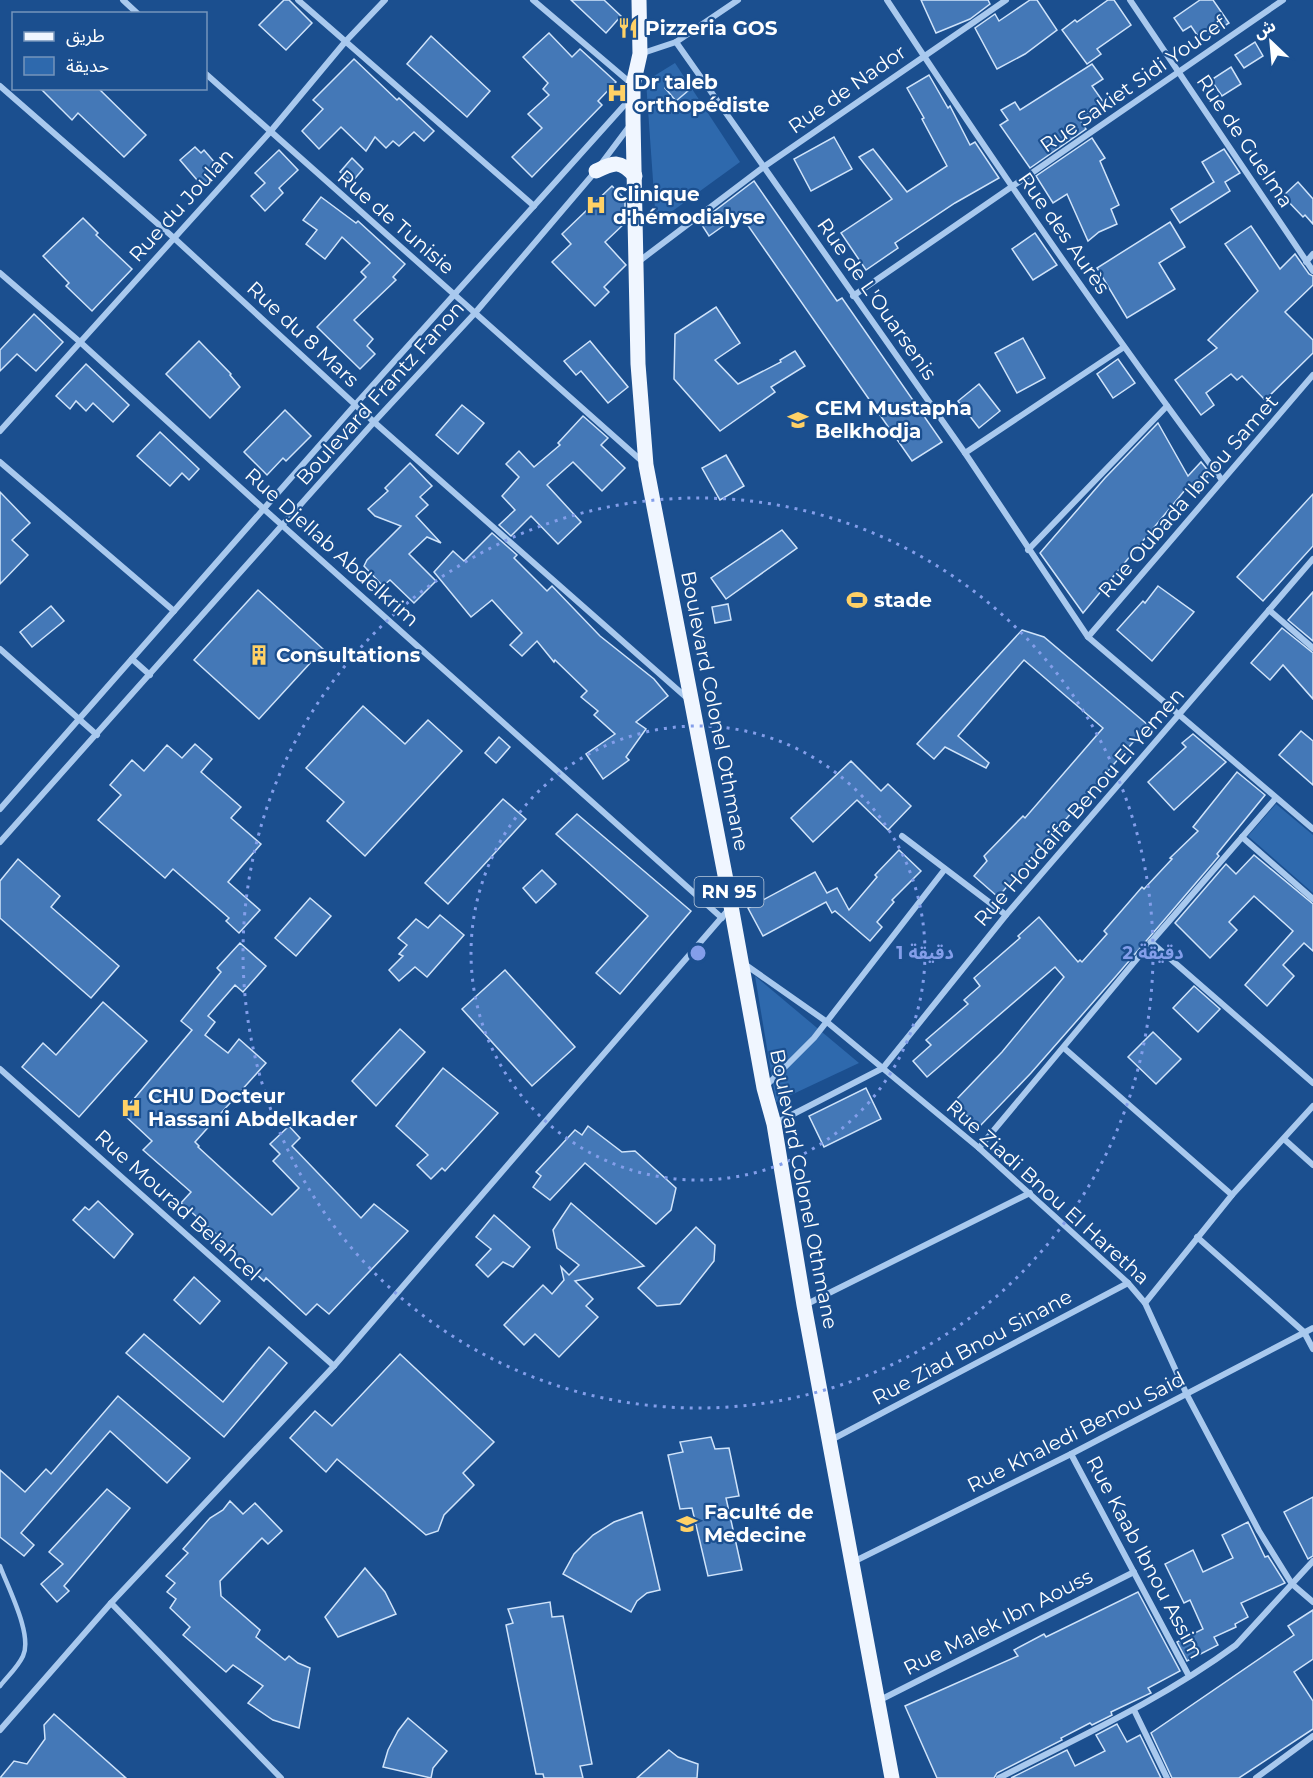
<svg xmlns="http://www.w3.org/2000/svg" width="1313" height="1778" viewBox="0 0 1313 1778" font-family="Montserrat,'Noto Sans Arabic',sans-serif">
	<rect width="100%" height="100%" fill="#1b4f8f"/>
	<!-- green -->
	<g fill="#2e69ad">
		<path d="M675,63L740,162L656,223L646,81Z"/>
		<path d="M1276,804L1313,835V893L1248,836Z"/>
		<path d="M755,976L859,1063L776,1102Z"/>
	</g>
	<!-- building -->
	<g fill="#4478b7" stroke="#cfe3fa" stroke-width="1.5">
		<path d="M284,0H289L312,23L286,50L259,25Z"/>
		<path d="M571,0H604L621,16L606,33Z"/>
		<path d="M921,0H988L990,4L970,19L936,33Z"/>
		<path d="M1030,0H1037L1057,30L1025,54L997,69L975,28L995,14L999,21Z"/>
		<path d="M1108,0H1114L1131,25L1097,49L1101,54L1087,64L1062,30L1075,20L1077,22Z"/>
		<path d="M1200,0H1213L1229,23L1210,35L1206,29L1197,35L1191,26L1183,31L1174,18Z"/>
		<path d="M549,33L572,57L580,49L616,82L598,101L602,105L532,177L512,157L542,128L528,114L549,95L543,89L548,83L523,57Z"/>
		<path d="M431,36L490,91L467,117L407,64Z"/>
		<path d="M1255,42L1263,56L1244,68L1235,55Z"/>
		<path d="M354,59L397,100L399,98L434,131L424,141L414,132L399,146L393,141L386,148L375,137L366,151L341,127L319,149L302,131L323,109L313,100Z"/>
		<path d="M1092,64L1103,79L1092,86L1104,103L1080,120L1086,129L1030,168L1000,125L1008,120L1001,110L1015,102L1020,110Z"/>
		<path d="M1231,67L1241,84L1222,96L1211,80Z"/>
		<path d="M929,75L948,108L950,106L970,145L975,142L999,178L955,203L895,243L898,248L866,270L841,233L892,199L859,157L873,149L907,192L947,166L922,119L924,118L907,88Z"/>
		<path d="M678,77L689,90L676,101L665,88Z"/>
		<path d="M40,88H98L146,135L124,157L78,113L72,120Z"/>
		<path d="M834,137L852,169L811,191L794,159Z"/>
		<path d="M1092,138L1105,158L1100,161L1119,205L1111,209L1117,224L1099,232L1088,241L1067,194L1053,203L1036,176Z"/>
		<path d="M195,147L201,153L204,150L222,171L203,187L180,160Z"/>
		<path d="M1224,149L1240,173L1225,182L1230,191L1180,223L1171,209L1214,182L1202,162Z"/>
		<path d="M279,150L298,170L279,188L283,193L265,211L251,196L265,183L255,173Z"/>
		<path d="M352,158L363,169L352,182L340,172Z"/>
		<path d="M754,181L837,301L842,298L942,442L912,461L740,214L709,236L700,222Z"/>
		<path d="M1298,182L1313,199V224L1305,215L1303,217L1283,196Z"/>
		<path d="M612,186L625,199V223L605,242L626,265L604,287L609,292L595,306L552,262L571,244L562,234Z"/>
		<path d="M321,197L356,223L358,221L405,264L393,277L396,280L354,320L373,339L367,346L375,354L360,369L317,327L366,277L361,272L370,263L342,237L325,259L306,244L317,230L303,220Z"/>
		<path d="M83,218L98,233L96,235L132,269L92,311L66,286L69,283L43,256Z"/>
		<path d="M1170,222L1185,247L1159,263L1175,289L1127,318L1097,268Z"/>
		<path d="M1251,226L1280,269L1295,254L1309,274L1313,276V285L1285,312L1313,340V353L1265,400L1242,376L1237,380L1231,374L1206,393L1214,405L1201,415L1175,380L1217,348L1208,340L1258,291L1225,244Z"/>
		<path d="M1035,233L1057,265L1033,280L1012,249Z"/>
		<path d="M716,307L740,343L715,360L738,384L781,362L780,360L795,351L805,366L771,387L775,392L720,431L674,379L675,334Z"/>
		<path d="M34,314L63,342L36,371L17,354L0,371V350Z"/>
		<path d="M1023,338L1045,378L1017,393L995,353Z"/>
		<path d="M199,341L231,374L230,375L240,387L210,418L166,374Z"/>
		<path d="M590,341L628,387L608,403L581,371L576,375L564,361Z"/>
		<path d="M1118,359L1135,383L1113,398L1097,374Z"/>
		<path d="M86,364L129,405L113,422L93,403L86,411L76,401L70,409L56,396Z"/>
		<path d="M979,384L1000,411L979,428L958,401Z"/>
		<path d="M462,405L484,423L458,454L436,435Z"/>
		<path d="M285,410L311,436L286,461L283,458L267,475L244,452Z"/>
		<path d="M583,416L608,438L601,445L625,468L602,491L573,462L547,485L581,522L558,544L531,516L511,536L499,525L515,510L502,496L519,477L506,464L519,451L534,467L560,445L558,443Z"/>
		<path d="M1158,423L1188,476L1201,462L1210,473L1197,489L1190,484L1083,613L1040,553L1105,478Z"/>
		<path d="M160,432L199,469L189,480L182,473L170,486L137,456Z"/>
		<path d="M726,455L744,486L720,500L702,468Z"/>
		<path d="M410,463L432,486L420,497L428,505L416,516L441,543L427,537L409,554L436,581L414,603L390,580L383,586L364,566L367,560L401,526L375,516L368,509L388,491L385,488Z"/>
		<path d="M0,492L30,523L12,540L28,555L0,584Z"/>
		<path d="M1313,494V546L1263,601L1237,577Z"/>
		<path d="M782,530L797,548L726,599L711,578Z"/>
		<path d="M492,533L517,555L514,558L547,591L552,586L600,636L654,679L668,696L636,722L646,729L626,757L629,760L603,779L586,754L615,734L594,715L598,711L581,697L587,691L555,660L554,662L537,641L522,656L510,645L522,633L492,600L471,617L434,572L453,551L464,561Z"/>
		<path d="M1158,586L1194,612L1152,661L1117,630L1143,601L1145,603Z"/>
		<path d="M258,590L323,649L259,719L194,660Z"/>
		<path d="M1313,592V641L1288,620Z"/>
		<path d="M728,604L731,620L715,623L712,607Z"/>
		<path d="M51,606L64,621L32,647L20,632Z"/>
		<path d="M1282,628L1313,653V699L1283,665L1270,680L1251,663Z"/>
		<path d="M1022,630L1044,637L1148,725L998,897L974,876L987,861L984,856L1023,816L1025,818L1103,728L1024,660L958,736L989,763L986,768L945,747L934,759L917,744Z"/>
		<path d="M363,706L405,744L428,720L462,751L365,856L327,821L344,802L306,768Z"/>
		<path d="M1301,731L1313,741V785L1279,755Z"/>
		<path d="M1193,734L1226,762L1174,810L1148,782L1186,747L1182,743Z"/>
		<path d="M499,737L510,747L496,763L485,753Z"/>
		<path d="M195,744L212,759L201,772L241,807L231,818L261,844L228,882L260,910L239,933L226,921L229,918L173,869L165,878L98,820L121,795L110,785L132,760L144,771L167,745L182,758Z"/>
		<path d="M851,761L881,791L888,784L911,806L888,830L857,800L813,842L791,818Z"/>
		<path d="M1237,772L1265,795L1217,854L1219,856L1117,975L1031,1073L979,1127L953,1103L1002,1052L1064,977L1055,967L927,1077L913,1061L931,1045L926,1040L968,1004L964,1000L980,986L974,978L1020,938L1018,936L1039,917L1078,962L1080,960L1082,962L1107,934L1104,931L1142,887L1144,889L1172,859L1170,858L1198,831L1193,827Z"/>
		<path d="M503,799L526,819L448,904L425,883Z"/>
		<path d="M577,814L691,911L620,994L596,973L648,916L556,834Z"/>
		<path d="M899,850L921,871L892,900L894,902L877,922L882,927L870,941L835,911L832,913L826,902L763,936L748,908L815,872L827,893L837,888L849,910L877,877L875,875Z"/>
		<path d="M1254,855L1313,904V951L1304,943L1283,965L1294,976L1267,1006L1245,985L1293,931L1254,896L1229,922L1237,930L1210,958L1175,923L1226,864L1236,874Z"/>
		<path d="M18,859L60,896L51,907L119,966L91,998L0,918V881Z"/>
		<path d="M542,870L556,884L536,903L523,888Z"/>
		<path d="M310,898L331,916L296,956L275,938Z"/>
		<path d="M440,915L464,935L427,977L415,967L399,981L389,970L403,956L399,954L407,945L398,938L416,919L428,928Z"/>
		<path d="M240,943L266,966L243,992L235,985L208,1016L215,1022L205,1035L228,1053L239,1039L266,1063L195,1142L199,1146L198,1147L272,1215L299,1188L273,1161L280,1154L270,1144L289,1126L300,1138L292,1146L361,1218L374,1204L408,1231L329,1314L317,1304L306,1315L266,1278L264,1281L219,1240L221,1238L181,1203L191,1192L143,1150L152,1141L122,1113L192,1030L181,1021L221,972L217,968Z"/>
		<path d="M505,970L575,1047L532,1086L462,1009Z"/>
		<path d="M1194,986L1220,1009L1198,1032L1173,1008Z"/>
		<path d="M103,1002L147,1041L79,1117L22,1067L43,1043L56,1055Z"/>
		<path d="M400,1029L425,1052L376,1106L352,1081Z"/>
		<path d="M1153,1032L1181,1059L1156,1084L1128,1057Z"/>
		<path d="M443,1068L498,1113L445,1171L442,1168L431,1179L417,1165L428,1155L396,1126Z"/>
		<path d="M866,1088L881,1119L824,1147L809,1116Z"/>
		<path d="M588,1126L622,1152L635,1151L676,1188L671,1210L656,1224L585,1163L550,1200L533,1187L541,1176L536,1172L575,1130L582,1135Z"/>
		<path d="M98,1201L133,1234L114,1258L73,1220L85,1207L89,1210Z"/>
		<path d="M571,1203L644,1266L575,1281L593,1299L586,1306L598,1317L559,1357L535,1334L524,1345L504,1325L543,1285L552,1294L564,1280L561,1267L569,1275L579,1265L557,1248L553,1230Z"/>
		<path d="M494,1215L530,1247L513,1267L503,1262L488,1277L476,1265L491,1249L476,1237Z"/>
		<path d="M696,1227L715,1245L714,1261L680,1304L657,1306L638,1288Z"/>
		<path d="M194,1277L220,1301L200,1324L174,1300Z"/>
		<path d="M144,1334L223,1402L269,1347L287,1363L224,1437L126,1353Z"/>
		<path d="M400,1354L494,1442L463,1473L474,1485L444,1515L438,1531L426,1535L337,1459L326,1472L290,1438L315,1411L332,1426Z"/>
		<path d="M118,1396L190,1458L167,1483L110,1431L21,1533L34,1545L24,1556L0,1537V1470L25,1492L46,1469L51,1474Z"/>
		<path d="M711,1437L715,1449L729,1448L739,1496L726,1498L742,1570L708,1576L692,1508L680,1509L668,1455L683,1452L680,1442Z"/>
		<path d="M107,1489L130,1508L64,1586L69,1591L57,1602L41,1584L63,1564L49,1552Z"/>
		<path d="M1313,1497V1556L1308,1559L1284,1512Z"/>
		<path d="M230,1501L243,1514L255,1503L282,1531L268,1544L262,1538L220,1581L221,1596L260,1630L256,1637L285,1660L289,1656L298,1663L310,1668L299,1728L273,1720L248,1703L263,1686L233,1665L226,1672L183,1635L190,1627L170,1608L176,1599L167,1592L175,1583L166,1576L188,1553L183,1549L210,1518L223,1510Z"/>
		<path d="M642,1512L660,1590L647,1593L637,1601L631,1612L563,1574L574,1554L593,1535L614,1522Z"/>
		<path d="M1248,1522L1265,1557L1268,1556L1285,1583L1241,1603L1248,1617L1235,1624L1236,1627L1214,1637L1218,1645L1187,1661L1177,1642L1203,1629L1190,1600L1184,1603L1165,1564L1193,1550L1203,1572L1233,1558L1222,1535Z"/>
		<path d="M365,1568L385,1592L396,1614L338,1637L325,1617Z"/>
		<path d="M1138,1592L1180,1671L1148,1688L1151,1693L1111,1712L1112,1715L1092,1725L1090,1723L1061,1738L1062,1740L997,1773L994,1778H937L905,1706L1018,1656L1014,1650L1044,1634L1046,1637Z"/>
		<path d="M550,1602L552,1617L563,1616L592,1764L580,1766L583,1778H544L543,1774H536L506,1625L513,1623L508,1609Z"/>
		<path d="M1313,1610V1659L1294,1672L1313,1701V1729L1239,1778H1172L1151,1733L1294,1635L1288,1626Z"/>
		<path d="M54,1714L126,1778H0L14,1761L27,1764L45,1739L44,1725Z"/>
		<path d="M408,1718L447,1751L433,1768L431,1778L383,1767L388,1750L398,1731Z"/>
		<path d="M1117,1724L1127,1742L1140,1735L1161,1778H1011L1067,1750L1075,1766L1105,1751L1096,1735Z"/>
		<path d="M669,1750L678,1757L698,1764L697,1778H637Z"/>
	</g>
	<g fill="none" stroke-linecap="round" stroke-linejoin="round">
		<!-- service -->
		<path stroke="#a9c9ee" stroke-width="4.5" d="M0,1566C8,1588 33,1635 23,1656C18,1667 7,1677 0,1686"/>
		<!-- minor -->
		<g stroke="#a9c9ee" stroke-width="6">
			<path d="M123,0L138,14"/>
			<path d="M298,0L534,206"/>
			<path d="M533,0L633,85"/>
			<path d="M887,0C994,163 1105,324 1222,480"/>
			<path d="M1130,0L1313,271"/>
			<path d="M676,42L965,453L1088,637L1313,829"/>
			<path d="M640,54L676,42L738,0"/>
			<path d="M206,74L644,463"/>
			<path d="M0,86L174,238L374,422L687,698"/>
			<path d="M601,164L631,124"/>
			<path d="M638,262L765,166L1006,0"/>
			<path d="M1306,262L1313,254"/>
			<path d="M0,273L80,342L265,510L722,918"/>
			<path d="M853,296L1283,0"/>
			<path d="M0,431L270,132L345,42L385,0"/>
			<path d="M965,453L1124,347"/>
			<path d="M0,462L174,611"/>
			<path d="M1028,550L1167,406"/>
			<path d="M1269,610L1313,648"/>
			<path d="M1088,637L1313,375"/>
			<path d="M0,649L97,735"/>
			<path d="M132,659L150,675"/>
			<path d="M0,809L355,405L629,100"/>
			<path d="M902,836L1006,915"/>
			<path d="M1242,837L1313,899"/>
			<path d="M0,842L374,422L475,313L595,172"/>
			<path d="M1151,942L1313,1083"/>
			<path d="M743,963L827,1022L979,1148L1128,1283L1145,1303L1187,1395L1259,1531L1292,1584L1313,1602"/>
			<path d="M1064,1048L1232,1195"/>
			<path d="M0,1069L334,1366"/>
			<path d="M766,1086L814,1038L945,869"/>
			<path d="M774,1124L883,1068L1006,915L1313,559"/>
			<path d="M1284,1139L1313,1165"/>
			<path d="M979,1148L1151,942L1276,798"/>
			<path d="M1197,1237L1304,1332L1313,1349"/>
			<path d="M1145,1303L1232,1195L1313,1106"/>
			<path d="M805,1305L1030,1193"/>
			<path d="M831,1440L1128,1283"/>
			<path d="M1071,1454L1189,1676"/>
			<path d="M853,1562L1071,1454L1313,1328"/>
			<path d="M111,1603L281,1778"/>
			<path d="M878,1701L1134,1572"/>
			<path d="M1134,1710L1167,1778"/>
			<path d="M0,1730L111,1603L334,1366L729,909"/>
			<path d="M999,1778C1079,1737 1163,1699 1236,1645L1313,1561"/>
			<path d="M1256,1778L1313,1736"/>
		</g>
		<!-- primary -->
		<g stroke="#f0f6ff" stroke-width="15">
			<path d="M639,0L640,54L633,85V120L638,364L646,465L731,906L764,1088L774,1124L804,1305L892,1778"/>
			<path d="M596,171C615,162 620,160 635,176"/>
		</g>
	</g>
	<!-- distance rings -->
	<g fill="none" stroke="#839eea" stroke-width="3" stroke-dasharray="3 6">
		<circle cx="698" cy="953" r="227"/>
		<circle cx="698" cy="953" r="455"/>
	</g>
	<!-- icons -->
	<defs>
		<g id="restaurant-bare" transform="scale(1.62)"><path d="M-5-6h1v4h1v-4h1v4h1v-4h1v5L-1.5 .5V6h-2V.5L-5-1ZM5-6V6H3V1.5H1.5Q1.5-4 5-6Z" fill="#ffd166" stroke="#1b4f8f" stroke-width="2.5" paint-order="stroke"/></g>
		<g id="hospital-bare" transform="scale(1.62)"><path d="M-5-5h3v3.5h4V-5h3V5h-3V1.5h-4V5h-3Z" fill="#ffd166" stroke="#1b4f8f" stroke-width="2.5" paint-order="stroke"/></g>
		<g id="school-bare" transform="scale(1.62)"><path d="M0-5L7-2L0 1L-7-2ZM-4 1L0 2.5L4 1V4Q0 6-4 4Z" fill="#ffd166" stroke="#1b4f8f" stroke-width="2.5" paint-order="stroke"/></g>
		<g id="stadium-bare" transform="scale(1.62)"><path d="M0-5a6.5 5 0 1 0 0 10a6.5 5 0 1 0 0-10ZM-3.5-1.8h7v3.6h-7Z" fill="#ffd166" stroke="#1b4f8f" stroke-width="2.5" paint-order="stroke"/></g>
		<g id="building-bare" transform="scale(1.62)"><path d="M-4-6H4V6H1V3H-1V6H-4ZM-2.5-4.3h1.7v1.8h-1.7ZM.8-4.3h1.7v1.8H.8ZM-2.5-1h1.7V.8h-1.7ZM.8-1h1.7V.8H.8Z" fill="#ffd166" stroke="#1b4f8f" stroke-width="2.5" paint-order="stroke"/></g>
		<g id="university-bare" transform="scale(1.62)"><path d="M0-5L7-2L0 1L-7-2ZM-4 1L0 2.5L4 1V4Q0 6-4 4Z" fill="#ffd166" stroke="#1b4f8f" stroke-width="2.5" paint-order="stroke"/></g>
	</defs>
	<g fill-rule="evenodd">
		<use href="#restaurant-bare" x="628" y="28"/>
		<use href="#hospital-bare" x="617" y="93"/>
		<use href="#hospital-bare" x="596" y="205"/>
		<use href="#school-bare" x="798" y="420"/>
		<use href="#stadium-bare" x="857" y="600"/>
		<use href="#building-bare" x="259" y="655"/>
		<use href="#hospital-bare" x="131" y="1108"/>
		<use href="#university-bare" x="687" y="1524"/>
	</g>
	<g text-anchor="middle" stroke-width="4.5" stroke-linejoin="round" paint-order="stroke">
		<!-- shield labels -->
		<rect fill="#1b4f8f" stroke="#bbcadd" stroke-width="1.5" x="694.5" y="877" width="69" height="30" rx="4.5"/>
		<g font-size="18" font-weight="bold" fill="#fff">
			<text x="729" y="898">RN 95</text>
		</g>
		<!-- poi labels -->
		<g font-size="20" font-weight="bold" fill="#fff" stroke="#1b4f8f" text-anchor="start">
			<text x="645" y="35">Pizzeria GOS</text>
			<text x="634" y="89">Dr taleb<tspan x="634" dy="23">orthopédiste</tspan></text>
			<text x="613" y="201">Clinique<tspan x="613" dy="23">d'hémodialyse</tspan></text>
			<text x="815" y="415">CEM Mustapha<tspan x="815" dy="23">Belkhodja</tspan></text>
			<text x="874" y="607">stade</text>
			<text x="276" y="662">Consultations</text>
			<text x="148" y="1103">CHU Docteur<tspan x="148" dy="23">Hassani Abdelkader</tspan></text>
			<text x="704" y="1519">Faculté de<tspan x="704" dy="23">Medecine</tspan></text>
		</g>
		<!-- street labels -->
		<g font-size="20" fill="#fff" stroke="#1b4f8f">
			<text transform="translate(1133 84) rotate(-35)" y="7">Rue Sakiet Sidi Youcef</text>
			<text transform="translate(847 89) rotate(-35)" y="7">Rue de Nador</text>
			<text transform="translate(1245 141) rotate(56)" y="7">Rue de Guelma</text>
			<text transform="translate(181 205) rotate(-48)" y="7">Rue du Joulan</text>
			<text transform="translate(396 222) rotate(41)" y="7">Rue de Tunisie</text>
			<text transform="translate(1064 233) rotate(55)" y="7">Rue des Aurès</text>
			<text transform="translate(877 299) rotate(55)" y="7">Rue de L'Ouarsenis</text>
			<text transform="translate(303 334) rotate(43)" y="7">Rue du 8 Mars</text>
			<text transform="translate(380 393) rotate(-48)" y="7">Boulevard Frantz Fanon</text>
			<text transform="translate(1188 496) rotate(-49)" y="7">Rue Oubada Ibnou Samet</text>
			<text transform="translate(332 547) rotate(42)" y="7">Rue Djellab Abdelkrim</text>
			<text transform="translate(715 711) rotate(79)" y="7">Boulevard Colonel Othmane</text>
			<text transform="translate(1079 807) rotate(-49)" y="7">Rue Houdaifa Benou El Yemen</text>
			<text transform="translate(804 1189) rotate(79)" y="7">Boulevard Colonel Othmane</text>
			<text transform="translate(1048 1192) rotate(42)" y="7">Rue Ziadi Bnou El Haretha</text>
			<text transform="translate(178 1205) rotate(42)" y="7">Rue Mourad Belahcel</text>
			<text transform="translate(972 1347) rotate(-28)" y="7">Rue Ziad Bnou Sinane</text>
			<text transform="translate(1076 1432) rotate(-27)" y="7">Rue Khaledi Benou Said</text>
			<text transform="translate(1145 1557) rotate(62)" y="7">Rue Kaab Ibnou Assim</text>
			<text transform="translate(998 1622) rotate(-27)" y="7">Rue Malek Ibn Aouss</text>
		</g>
	</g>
	<circle cx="698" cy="953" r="9" fill="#839eea" stroke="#1b4f8f" stroke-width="3"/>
	<g font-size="18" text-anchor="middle" font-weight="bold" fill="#839eea" stroke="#1b4f8f" stroke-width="4.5" stroke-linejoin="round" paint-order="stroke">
		<text x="925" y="959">1 دقيقة</text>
		<text x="1153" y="959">2 دقيقة</text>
	</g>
	<!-- legend -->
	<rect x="12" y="12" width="195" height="78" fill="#1b4f8f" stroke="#7695bc" stroke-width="1.5"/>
	<rect x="24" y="32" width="30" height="9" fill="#f0f6ff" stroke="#7695bc" stroke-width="1.5"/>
	<text x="66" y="42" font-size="18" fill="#ffffff">طريق</text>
	<rect x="24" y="57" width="30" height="18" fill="#2e69ad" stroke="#7695bc" stroke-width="1.5"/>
	<text x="66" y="72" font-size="18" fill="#ffffff">حديقة</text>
	<!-- north arrow -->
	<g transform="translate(1271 42) rotate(334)" stroke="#1b4f8f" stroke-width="4.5" paint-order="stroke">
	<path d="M0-4.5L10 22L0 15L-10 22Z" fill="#ffffff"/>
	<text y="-9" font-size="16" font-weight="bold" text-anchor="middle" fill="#ffffff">ش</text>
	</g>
</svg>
